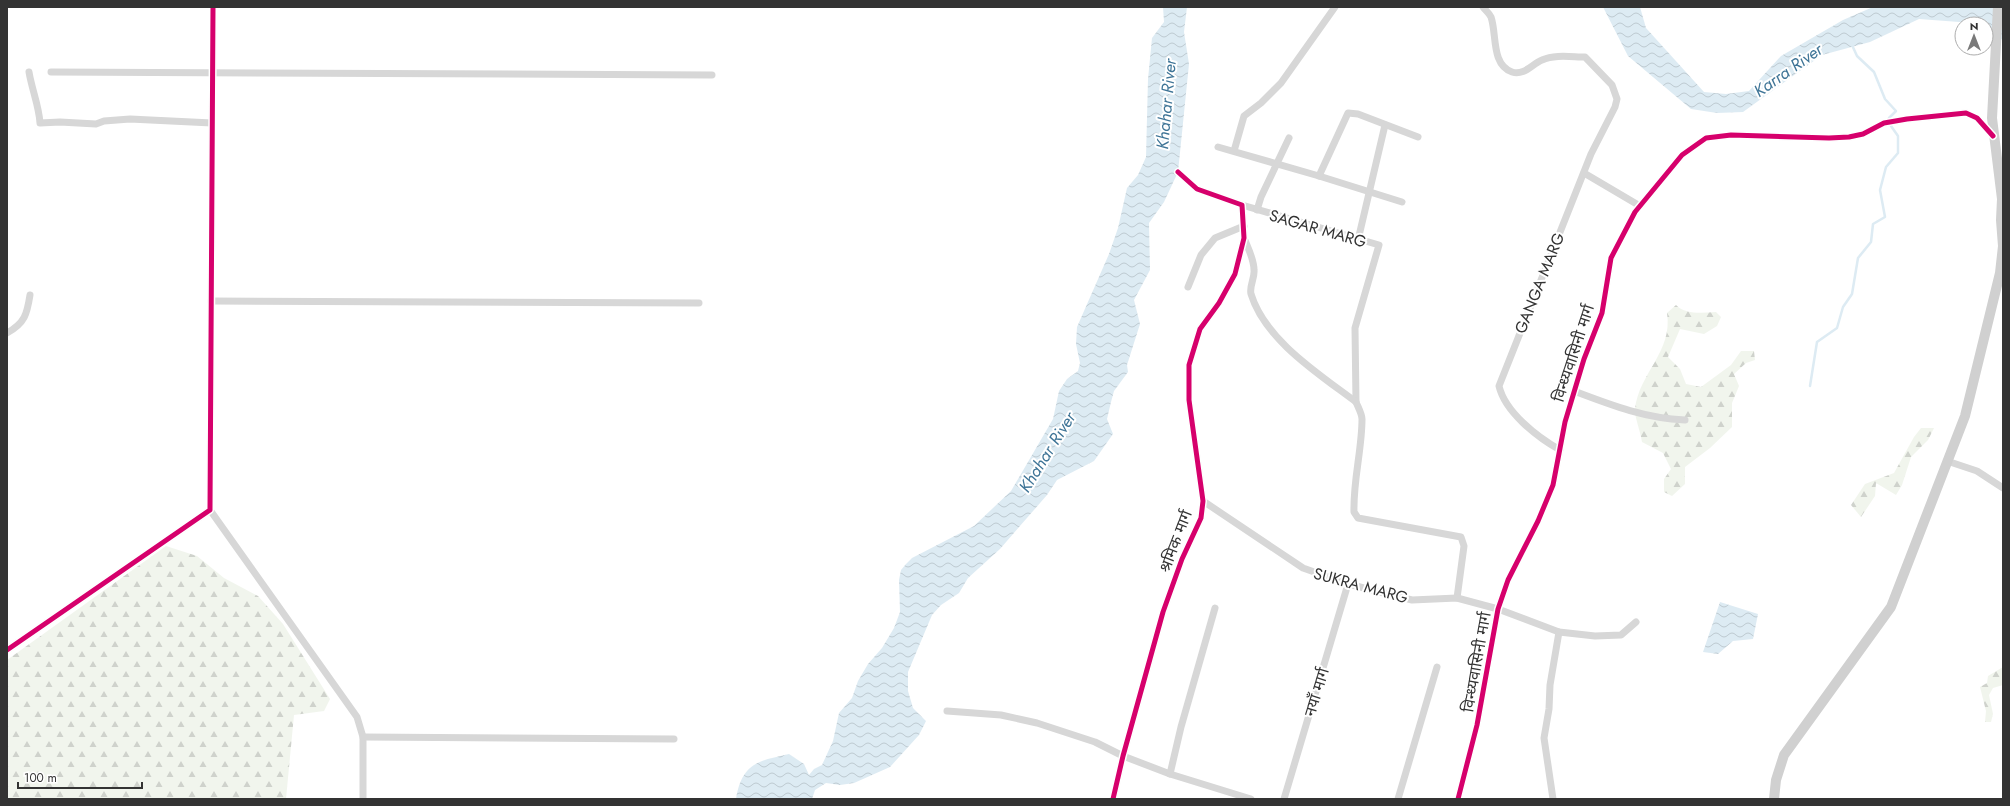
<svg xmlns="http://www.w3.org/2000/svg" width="2010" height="806" viewBox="0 0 2010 806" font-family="Jost,'Noto Sans Devanagari',sans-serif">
	<defs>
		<pattern id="forest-firs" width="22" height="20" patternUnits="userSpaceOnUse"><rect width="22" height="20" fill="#f1f5ed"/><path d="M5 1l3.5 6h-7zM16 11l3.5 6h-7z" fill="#cfd2cc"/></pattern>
		<pattern id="water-waves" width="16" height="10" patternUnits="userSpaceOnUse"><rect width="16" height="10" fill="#ddebf3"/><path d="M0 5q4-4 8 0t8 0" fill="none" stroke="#becad1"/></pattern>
	</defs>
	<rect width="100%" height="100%" fill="#fff"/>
	<!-- forest -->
	<g fill="url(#forest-firs)">
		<path d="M1676,305C1686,315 1702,313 1716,312L1721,317L1717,326L1704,334L1680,329L1668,357L1680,369L1686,384L1701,387L1731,365L1741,351H1754L1755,360L1746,363L1734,374L1739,386L1732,403V427L1710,448L1685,467V484L1672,496L1664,492V479L1671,469L1663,453L1642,442C1641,433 1634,415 1635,409C1639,373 1673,352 1667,313Z"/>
		<path d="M1921,428H1934L1928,440L1911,457L1902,485L1896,495L1876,483L1875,496L1861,517L1851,505L1865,484L1894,473L1914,437Z"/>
		<path d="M166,546L197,556L224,578L258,596L283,624L330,699L324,711L294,715L286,799H7V660Z"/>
		<path d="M2003,667V685L1993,688L1989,695L1993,714L1991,722H1985L1986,711L1980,687L1987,683L1988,676Z"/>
	</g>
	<!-- water -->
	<g fill="url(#water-waves)">
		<path d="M1163,7H1187L1184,32L1189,64L1178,172L1164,202L1149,223L1150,270L1134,300L1140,324L1127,365L1128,372L1114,391L1111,402L1107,419L1113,434L1094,461L1057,480L1047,495L1000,549L968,578L959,593L941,605L932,615L908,672V691L913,708L926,721L919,735L890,767L854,783L840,785L826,783L815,790L812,799H736C742,763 758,761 789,754L804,764L809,775L814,769L822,765L833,741L839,713L852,698L858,681L868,664L882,648L894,628L900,612L899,580L901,570L906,564L912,558L974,526L1011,491L1053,419L1059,391L1067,379L1078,371L1080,363L1076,344L1077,327L1109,254L1118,228L1127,188L1138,175L1146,157L1148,79L1152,38L1164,22Z"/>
		<path d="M1603,7H1640L1646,28L1704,92L1726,94L1749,91L1781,56L1843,20L1873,7H2003V40L1986,32V24L1919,19L1870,42L1822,55L1743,112L1717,113L1691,109L1628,56Z"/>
		<path d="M1720,602L1758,614L1753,639L1733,641L1718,654L1703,652Z"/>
	</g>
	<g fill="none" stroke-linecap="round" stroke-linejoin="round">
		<!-- stream -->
		<g stroke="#ddebf3" stroke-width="2.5">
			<path d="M1852,45L1857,56L1874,72L1885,99L1896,111L1889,118"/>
			<path d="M1810,386L1817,342L1837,328L1843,307L1852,294L1858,258L1871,242L1873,224L1885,217L1880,190L1886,167L1898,153V136L1891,126"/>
		</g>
		<!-- street -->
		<g stroke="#d7d7d7" stroke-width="7">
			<path d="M1483,7C1485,10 1489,13 1491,17C1497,34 1491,65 1512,72C1524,76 1532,64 1542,60C1555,54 1572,57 1585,57L1612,85L1617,99L1615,107L1591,154L1499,386C1505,412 1537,437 1560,450"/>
			<path d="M29,72C32,90 39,106 40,123L60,122L96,124L104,121L130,119L212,123"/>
			<path d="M51,72L712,75"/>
			<path d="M1218,147L1319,176L1402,202"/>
			<path d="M1234,151L1244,116L1261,103L1281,83L1335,7"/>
			<path d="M1584,173L1640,206"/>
			<path d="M1319,176L1348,113L1358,114L1418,137"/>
			<path d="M1242,205L1379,245L1355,328L1356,402"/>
			<path d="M1257,210L1261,197L1289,138"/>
			<path d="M1244,238C1248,248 1254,259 1254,270C1255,278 1249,286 1251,294C1265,340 1319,374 1356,402C1358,407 1362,414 1362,419C1362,450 1353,480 1354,512L1358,518L1461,537L1464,546L1457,598"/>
			<path d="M1358,240L1385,125"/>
			<path d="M1188,287L1201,255L1215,238L1244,226"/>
			<path d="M211,301L699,303"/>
			<path d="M7,333C25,323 27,314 30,295"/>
			<path d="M1574,391C1611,405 1644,418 1685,420"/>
			<path d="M1947,461L1977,471L2003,488"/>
			<path d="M1203,501L1303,568L1348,584L1412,600L1457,598L1498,609L1559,632L1595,636L1621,635L1636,622"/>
			<path d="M210,510L357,717L363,737V799"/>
			<path d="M7,650L210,510L213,7"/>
			<path d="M947,711L1001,715L1037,723L1095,742L1123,756L1170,774L1251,799"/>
			<path d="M363,737L674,739"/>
			<path d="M1170,774L1181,727L1215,608"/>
			<path d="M1113,799L1123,756L1163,612L1182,559L1201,518L1203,501L1189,400V365L1200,329L1219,303L1235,274L1244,238L1242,205L1197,189L1178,172"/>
			<path d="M1284,799L1348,584"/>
			<path d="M1398,799L1437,667"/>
			<path d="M1458,799L1477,725L1498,609L1508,580L1538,521L1553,485L1565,422L1584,359L1602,313L1611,258L1635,212L1682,155L1706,138L1731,135L1829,138L1849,137L1863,134L1884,123L1907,119L1966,113L1977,118L1993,136"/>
			<path d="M1553,799L1544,738L1549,709L1550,685L1559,632"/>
		</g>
		<!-- secondary -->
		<path stroke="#d0d0d0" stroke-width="10" d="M1774,799L1776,780L1784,755L1891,607L1965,416L2000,273L2003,246L2001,220L2002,199L1992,118L1998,7"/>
		<!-- cycleway casing -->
		<g stroke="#fff" stroke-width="8">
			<g id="cycleway">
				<path d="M7,650L210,510L213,7"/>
				<path d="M1113,799L1123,756L1163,612L1182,559L1201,518L1203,501L1189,400V365L1200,329L1219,303L1235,274L1244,238L1242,205L1197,189L1178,172"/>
				<path d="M1458,799L1477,725L1498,609L1508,580L1538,521L1553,485L1565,422L1584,359L1602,313L1611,258L1635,212L1682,155L1706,138L1731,135L1829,138L1849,137L1863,134L1884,123L1907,119L1966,113L1977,118L1993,136"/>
			</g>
		</g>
		<!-- cycleway -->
		<use href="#cycleway" stroke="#d6006c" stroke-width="5"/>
	</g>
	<g text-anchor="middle" stroke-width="4" stroke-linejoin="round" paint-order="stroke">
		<!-- street labels -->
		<g font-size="16" fill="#333" stroke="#fff">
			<text transform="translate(1318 228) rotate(16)" y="6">SAGAR MARG</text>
			<text transform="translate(1539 283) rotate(-68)" y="6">GANGA MARG</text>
			<text transform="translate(1573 353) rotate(-72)" y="6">विन्ध्यवासिनी मार्ग</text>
			<text transform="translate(1175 541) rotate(-69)" y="6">श्रमिक मार्ग</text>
			<text transform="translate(1361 585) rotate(15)" y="6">SUKRA MARG</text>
			<text transform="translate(1476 662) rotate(-80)" y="6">विन्ध्यवासिनी मार्ग</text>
			<text transform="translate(1316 692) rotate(-73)" y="6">नयाँ मार्ग</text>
		</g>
		<!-- water labels -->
		<g font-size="17" font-style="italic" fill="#3f7597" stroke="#fff">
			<text transform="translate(1788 70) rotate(-35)" y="6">Karra River</text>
			<text transform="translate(1166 104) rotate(-85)" y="6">Khahar River</text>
			<text transform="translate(1047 452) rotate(-58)" y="6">Khahar River</text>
		</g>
	</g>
	<!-- border -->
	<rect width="2010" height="806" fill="none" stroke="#333333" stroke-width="16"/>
	<!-- north arrow -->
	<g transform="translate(1974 36)"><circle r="19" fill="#ffffff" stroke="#adadad"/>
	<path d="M0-3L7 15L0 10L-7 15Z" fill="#7a7a7a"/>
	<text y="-6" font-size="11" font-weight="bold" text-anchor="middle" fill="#333333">N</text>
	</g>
	<!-- scale -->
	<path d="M18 782v6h124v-6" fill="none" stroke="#333333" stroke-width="2"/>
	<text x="24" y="782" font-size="12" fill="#333333" stroke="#ffffff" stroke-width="3" paint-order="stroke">100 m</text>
</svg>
